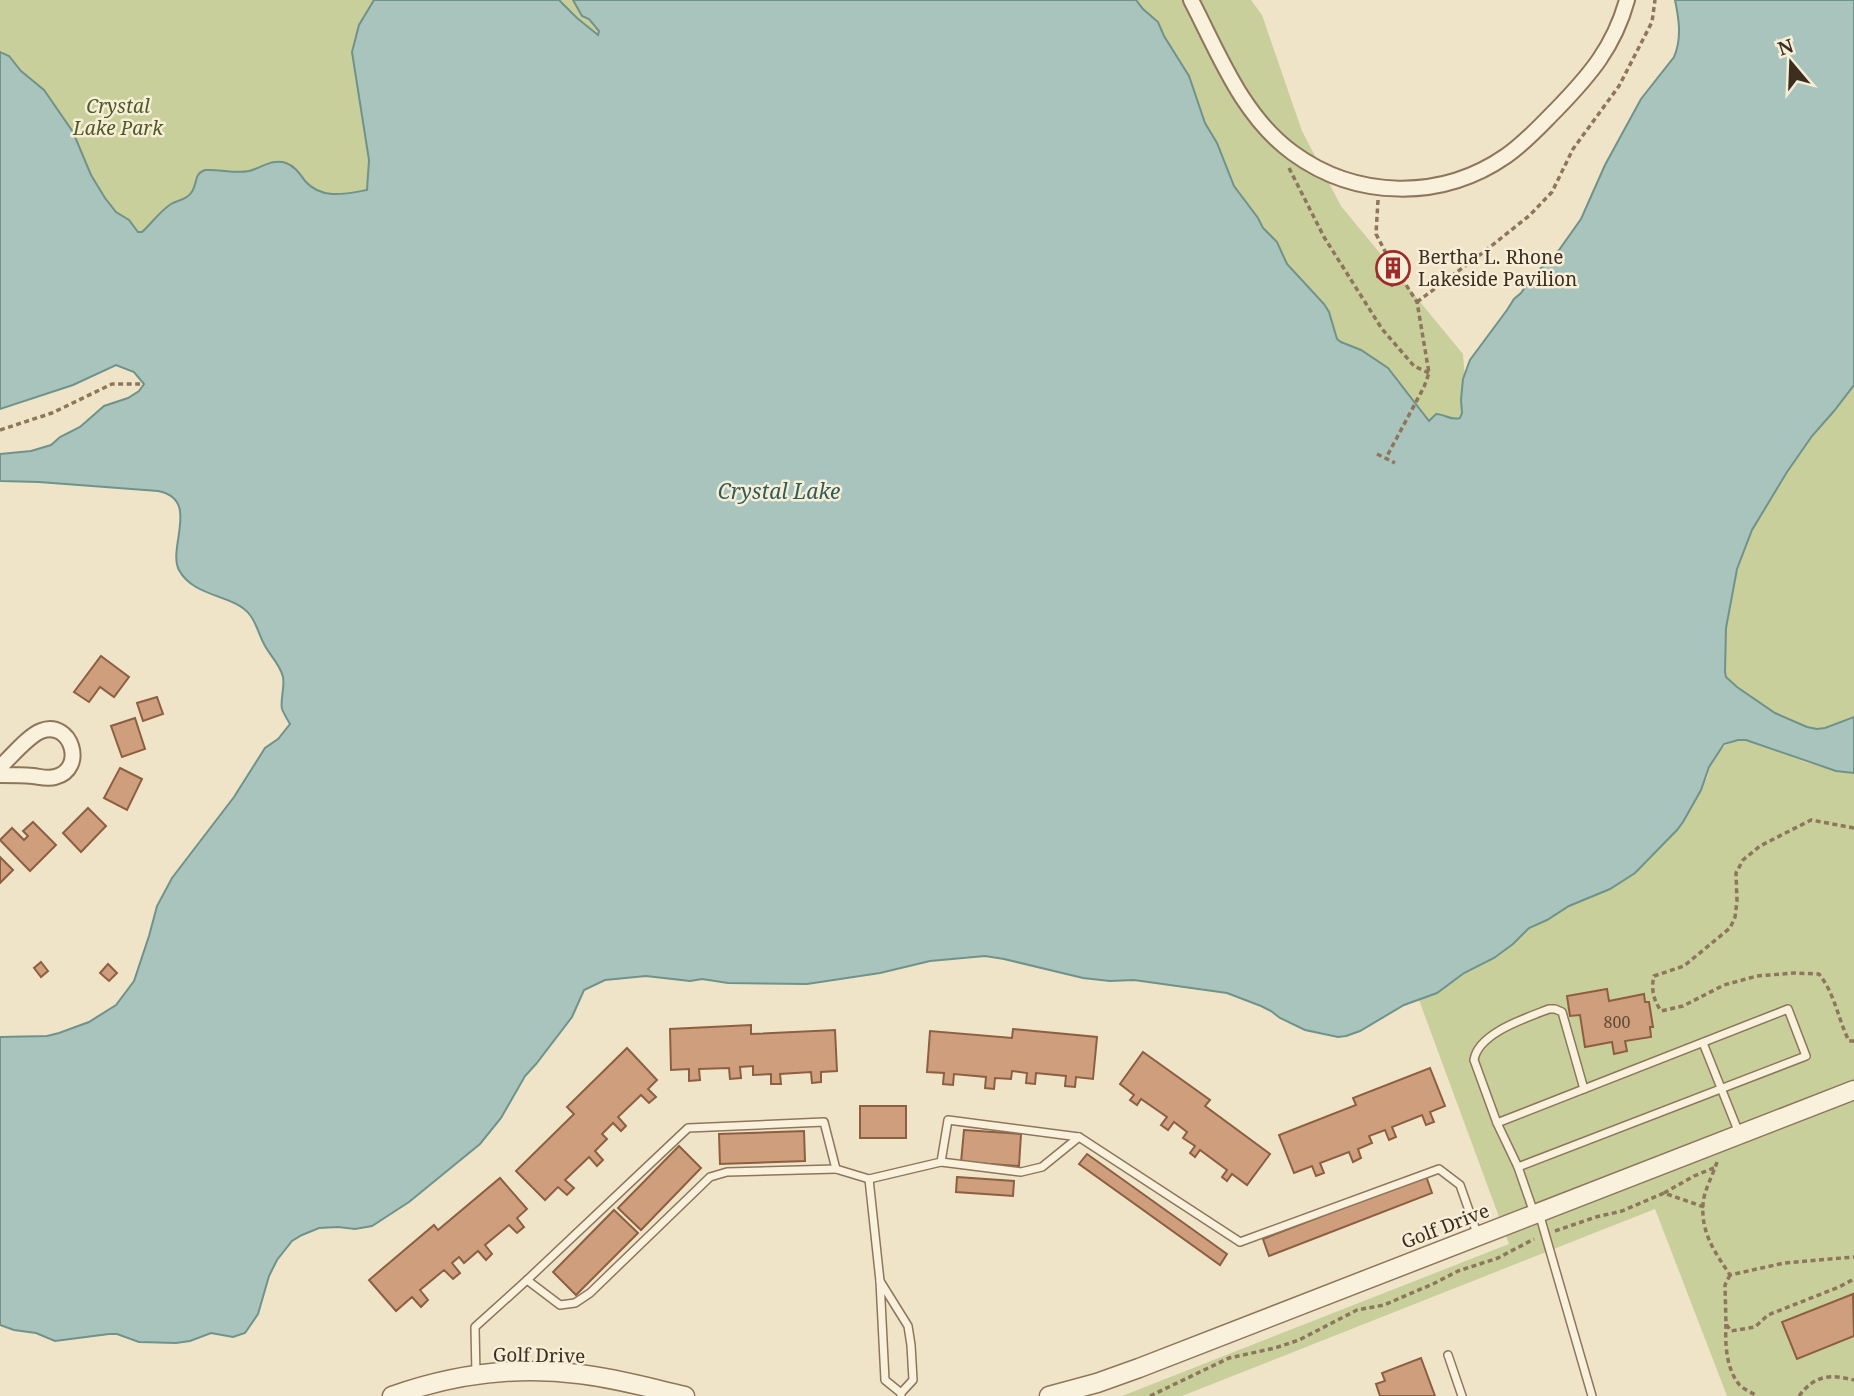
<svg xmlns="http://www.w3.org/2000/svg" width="1854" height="1396" viewBox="0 0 1854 1396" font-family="'Noto Serif',serif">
	<rect width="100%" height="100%" fill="#f0e4c8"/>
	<!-- green -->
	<g fill="#c9cf9b">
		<path d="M0,0H607L624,47L403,215L0,289Z"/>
		<path d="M1129,0H1251L1262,15L1302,131L1341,206L1463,354L1469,434H1426L1319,328L1281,273Z"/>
		<path d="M1854,385V717C1842,721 1829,729 1817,729C1793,728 1744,693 1726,677V628L1731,602L1740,557L1752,530L1787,472L1812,436L1834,411Z"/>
		<path d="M1738,740C1756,740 1774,749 1790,756C1809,764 1833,771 1854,773V1396H1727L1655,1209L1182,1396H1122L1509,1244L1419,1000L1437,993L1464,973L1494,958L1513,944L1529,928L1547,920L1569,906L1610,889L1635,873L1707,778C1712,758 1717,746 1738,740Z"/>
	</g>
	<!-- water -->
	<path fill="#a9c4bc" stroke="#6f938a" stroke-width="2" d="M374,0H559L577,18L598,35L599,31L589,19L582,16L573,0H1136L1143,9L1158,22L1164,36L1189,76L1205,123L1217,143L1234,186L1258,218L1263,228L1277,242L1287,264L1324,304L1329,312L1337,339L1341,342L1361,350L1388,368L1429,421L1436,414C1445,414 1451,421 1460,418L1462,413L1461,400L1463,379L1470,360L1507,310L1514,299L1521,293L1532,277L1559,250L1581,219L1605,165L1641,99L1674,57C1682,39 1679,19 1675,0H1854V385L1834,411L1812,436L1787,472L1752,530L1737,569L1726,628L1725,672L1726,677L1737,687L1775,713L1807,727L1817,729L1825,728L1854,717V773L1836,771L1746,740H1738L1724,744L1709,767L1701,790L1683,822L1677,830L1635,873L1610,889L1569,906L1547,920L1529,928L1513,944L1494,958L1464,973L1437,993L1404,1005L1360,1031L1346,1036L1338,1037L1305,1030L1280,1018L1271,1011L1261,1006L1227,993L1134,980L1110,981L1083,978L1004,959L985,956L930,961L880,973L807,984L728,983L702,979L690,981L646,976L605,980L584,990L572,1017L536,1064L525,1076L501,1118L480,1144L409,1202L372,1226L355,1229L338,1227L319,1228L302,1235L292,1241L277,1260L269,1276L258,1314L245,1333L233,1337L211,1333L190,1341L176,1343L139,1342L117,1334H109L55,1341L36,1333L14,1330L0,1325V1037L47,1036L59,1033L89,1022L116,1005L134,981L149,936L157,906L172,878L234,797L265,748L278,739L290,724C287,719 284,714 282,709C280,699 285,688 283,677C280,664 270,656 264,644C259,635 257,624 250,615C234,594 194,598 179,570C167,548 201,499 158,491L39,482L0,481V454L31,451L51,445L60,437L80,427L104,406L128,398L139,391L144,384L134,372L116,365L73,385L0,409V52L9,56L21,71L44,90L73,132L91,175L105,198L116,212L129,220L138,232H142C152,223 160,211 171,204C178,200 186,200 191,193C198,184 193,174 205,170C220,169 235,174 249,171C261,168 273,158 286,163C295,166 300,174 305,181C322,200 345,194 367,190L369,160L352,52L359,25Z"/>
	<!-- building -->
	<g fill="#cf9f7d" stroke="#8d5f41" stroke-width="2">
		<path d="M1394,251L1407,260L1408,277L1392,286L1377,277L1379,259Z"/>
		<path d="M101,656L129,677L114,697L100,687L89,702L74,692Z"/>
		<path d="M157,697L163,714L143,721L137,703Z"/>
		<path d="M135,718L145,749L122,757L111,726Z"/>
		<path d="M120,768L142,779L127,810L104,798Z"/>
		<path d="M88,808L106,826L81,852L63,833Z"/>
		<path d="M33,822L56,845L30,871L0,840L12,828L24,840L28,836L23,831Z"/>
		<path d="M0,857L13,870L0,883Z"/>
		<path d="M41,962L48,971L41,977L34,968Z"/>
		<path d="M108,964L117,973L109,981L100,973Z"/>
		<path d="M1607,989L1609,1001L1644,994L1645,1002H1649L1653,1027H1650L1651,1037L1625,1041L1627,1051L1614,1054L1612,1042L1585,1047L1580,1015L1570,1016L1567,996Z"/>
		<path d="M751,1025V1034L835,1030L837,1071L821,1072V1082L812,1083L811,1072L780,1074L781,1084H771V1074L753,1075V1066L740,1067L741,1078L730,1079L729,1068L699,1069L700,1080L689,1081V1069L671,1070L670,1029Z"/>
		<path d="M1013,1029L1097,1037L1093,1079L1076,1077L1075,1087L1065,1086L1066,1076L1036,1073L1035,1084L1026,1083L1027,1073L1012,1071L1011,1079L995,1078L994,1089L985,1088L986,1077L954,1074L953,1085L943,1084L944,1073L927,1072L930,1031L1012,1038Z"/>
		<path d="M627,1048L657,1080L648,1089L656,1097L649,1103L641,1095L618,1117L626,1126L621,1131L613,1123L602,1134L607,1139L595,1151L603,1160L597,1166L589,1157L565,1180L574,1188L567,1195L558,1187L545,1200L516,1171L574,1114L567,1107Z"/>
		<path d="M1143,1052L1210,1100L1205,1106L1270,1154L1247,1185L1232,1174L1227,1181L1222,1177L1227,1170L1200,1150L1195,1157L1190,1153L1195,1146L1183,1138L1187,1132L1174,1122L1168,1130L1161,1125L1167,1117L1141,1099L1137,1105L1130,1100L1134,1095L1120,1084Z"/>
		<path d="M1430,1068L1445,1106L1430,1112L1434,1122L1426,1125L1422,1115L1392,1127L1396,1137L1389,1140L1385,1130L1369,1136L1372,1143L1358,1149L1361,1158L1353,1162L1349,1152L1320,1163L1324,1173L1316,1176L1312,1166L1294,1173L1279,1135L1356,1105L1353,1098Z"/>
		<rect x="860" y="1106" width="46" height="32"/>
		<path d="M964,1130L1021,1134L1019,1166L961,1162Z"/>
		<path d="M804,1131L805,1161L720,1164L719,1134Z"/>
		<path d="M679,1146L701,1168L641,1230L618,1208Z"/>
		<path d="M1087,1154L1227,1254L1220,1265L1079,1164Z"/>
		<path d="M1426,1176L1432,1193L1269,1256L1263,1239Z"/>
		<path d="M957,1177L1014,1181L1013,1196L956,1192Z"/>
		<path d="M500,1178L527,1209L517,1218L524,1227L517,1233L509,1225L485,1245L492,1254L486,1260L478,1251L464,1263L459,1257L452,1263L460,1273L453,1279L444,1270L420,1290L428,1300L421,1307L412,1297L396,1311L369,1280L434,1225L438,1230Z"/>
		<path d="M614,1210L638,1233L576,1295L553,1272Z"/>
		<path d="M1853,1294L1854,1336L1797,1359L1782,1322Z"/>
		<path d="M1421,1358L1435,1396H1380L1376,1384L1385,1381L1382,1373Z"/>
	</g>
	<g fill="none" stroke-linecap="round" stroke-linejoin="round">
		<!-- service casing -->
		<g stroke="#8d765c" stroke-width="10">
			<g id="service">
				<path d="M1703,1043L1739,1133"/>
				<path d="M1497,1123L1788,1009L1806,1056L1518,1167"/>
				<path d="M941,1162L1021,1172L1042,1167L1079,1137"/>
				<path d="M869,1179L880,1281"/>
				<path d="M1534,1213L1518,1167L1497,1123L1474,1060C1478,1033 1526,1018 1549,1009H1555L1562,1012L1584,1089"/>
				<path d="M1539,1213L1592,1396"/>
				<path d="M527,1280L560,1305L575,1303L590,1293L710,1177L727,1172L836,1169"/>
				<path d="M1448,1355L1462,1396"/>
				<path d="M476,1375L475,1327L527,1280L688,1128L824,1122L836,1169L869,1179L941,1162L948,1120L1079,1137L1240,1242L1439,1169L1460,1185L1478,1236"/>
				<path d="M901,1393L885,1380L880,1281L908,1326L911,1345L913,1380L901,1393V1396"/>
			</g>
		</g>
		<!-- minor casing -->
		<g stroke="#8d765c" stroke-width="18">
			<g id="minor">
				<path d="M1191,0C1219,54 1242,116 1293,153C1356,199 1441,201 1506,156C1525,143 1540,126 1556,110C1590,75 1614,47 1627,0"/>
				<path d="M0,767C11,757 28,736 41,731C71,719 87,769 55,777C48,779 41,777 33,776C22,775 11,775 0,775"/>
			</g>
		</g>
		<!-- tertiary casing -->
		<g stroke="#8d765c" stroke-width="21">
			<g id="tertiary">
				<path d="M392,1396C451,1375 516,1366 579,1374C615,1378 650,1388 685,1396"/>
				<path d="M1049,1396L1097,1383L1139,1368L1854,1090"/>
			</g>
		</g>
		<!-- path -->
		<g stroke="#8d765c" stroke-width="3.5" stroke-dasharray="5 3.5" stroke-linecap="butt">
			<path d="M1289,168L1324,237L1382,329L1414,366L1429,373"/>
			<path d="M1378,200L1376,234L1387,255L1417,302L1429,373L1424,387L1386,458"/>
			<path d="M1417,302L1485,251L1530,215L1552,192L1573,149L1619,86L1652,22L1655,0"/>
			<path d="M0,430L52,413L112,384H144"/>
			<path d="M1377,454L1395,463"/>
			<path d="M1854,828L1811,820L1760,846L1743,860L1736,873L1737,901L1735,917L1730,928L1684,966L1654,976C1651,989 1653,999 1661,1011L1683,1006L1724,985L1757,976L1794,973L1819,974C1835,994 1838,1019 1849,1041H1854"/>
			<path d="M1717,1162C1713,1175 1704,1190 1703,1204C1701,1234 1715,1252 1730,1275L1784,1263L1854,1257"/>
			<path d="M1664,1193L1694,1176L1716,1167"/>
			<path d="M1555,1231L1596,1217L1622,1211L1664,1193L1704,1207"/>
			<path d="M1730,1275L1725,1285L1726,1324L1731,1331L1755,1327L1768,1315L1839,1287L1854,1279"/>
			<path d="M1726,1324C1725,1343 1726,1367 1738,1383C1742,1389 1751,1392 1757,1396"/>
			<path d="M1150,1396L1229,1358L1275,1348L1299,1340L1357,1310L1384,1305L1407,1295L1433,1284L1458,1271L1498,1258L1534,1239"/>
			<path d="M1799,1396C1815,1375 1829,1374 1854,1380"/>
		</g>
		<!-- service -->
		<use href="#service" stroke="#faf1dc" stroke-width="7"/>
		<!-- minor -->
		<use href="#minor" stroke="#faf1dc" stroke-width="14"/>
		<!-- tertiary -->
		<use href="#tertiary" stroke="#faf1dc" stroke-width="18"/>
	</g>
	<!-- icons -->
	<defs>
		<g id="building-ring" transform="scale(1.75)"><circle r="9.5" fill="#f7eed8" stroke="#9e2a2b" stroke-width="1.5"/><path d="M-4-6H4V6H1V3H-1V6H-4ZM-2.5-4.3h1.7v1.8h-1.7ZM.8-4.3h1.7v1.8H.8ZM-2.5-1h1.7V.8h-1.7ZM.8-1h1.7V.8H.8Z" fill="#9e2a2b"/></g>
	</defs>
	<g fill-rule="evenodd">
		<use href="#building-ring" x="1393" y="268"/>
	</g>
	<g text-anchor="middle" stroke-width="5" stroke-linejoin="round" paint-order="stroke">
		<!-- number labels -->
		<g font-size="16" fill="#624a37">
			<text x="1617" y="1028">800</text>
		</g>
		<!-- park labels -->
		<g font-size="19" font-style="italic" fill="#4d5a26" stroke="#f7eed8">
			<text x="118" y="113">Crystal<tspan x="118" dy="22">Lake Park</tspan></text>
		</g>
		<!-- poi labels -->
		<g font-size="19" fill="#3d2e20" stroke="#f7eed8" text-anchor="start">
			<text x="1418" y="264">Bertha L. Rhone<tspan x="1418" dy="22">Lakeside Pavilion</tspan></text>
		</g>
		<!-- street labels -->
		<g font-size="19" fill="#3d2e20" stroke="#f7eed8">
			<text transform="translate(1445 1226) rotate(-21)" y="7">Golf Drive</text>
			<text transform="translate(539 1355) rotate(1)" y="7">Golf Drive</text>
		</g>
		<!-- water labels -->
		<g font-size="21" font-style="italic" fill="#2f5d5a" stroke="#f7eed8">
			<text x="779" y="499">Crystal Lake</text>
		</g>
	</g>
	<!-- north arrow -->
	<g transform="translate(1791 63) rotate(341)" stroke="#f7eed8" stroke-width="5" paint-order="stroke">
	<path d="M0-5L12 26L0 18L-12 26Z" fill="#3d2e20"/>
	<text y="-10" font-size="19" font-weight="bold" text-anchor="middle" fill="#3d2e20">N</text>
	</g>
</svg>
